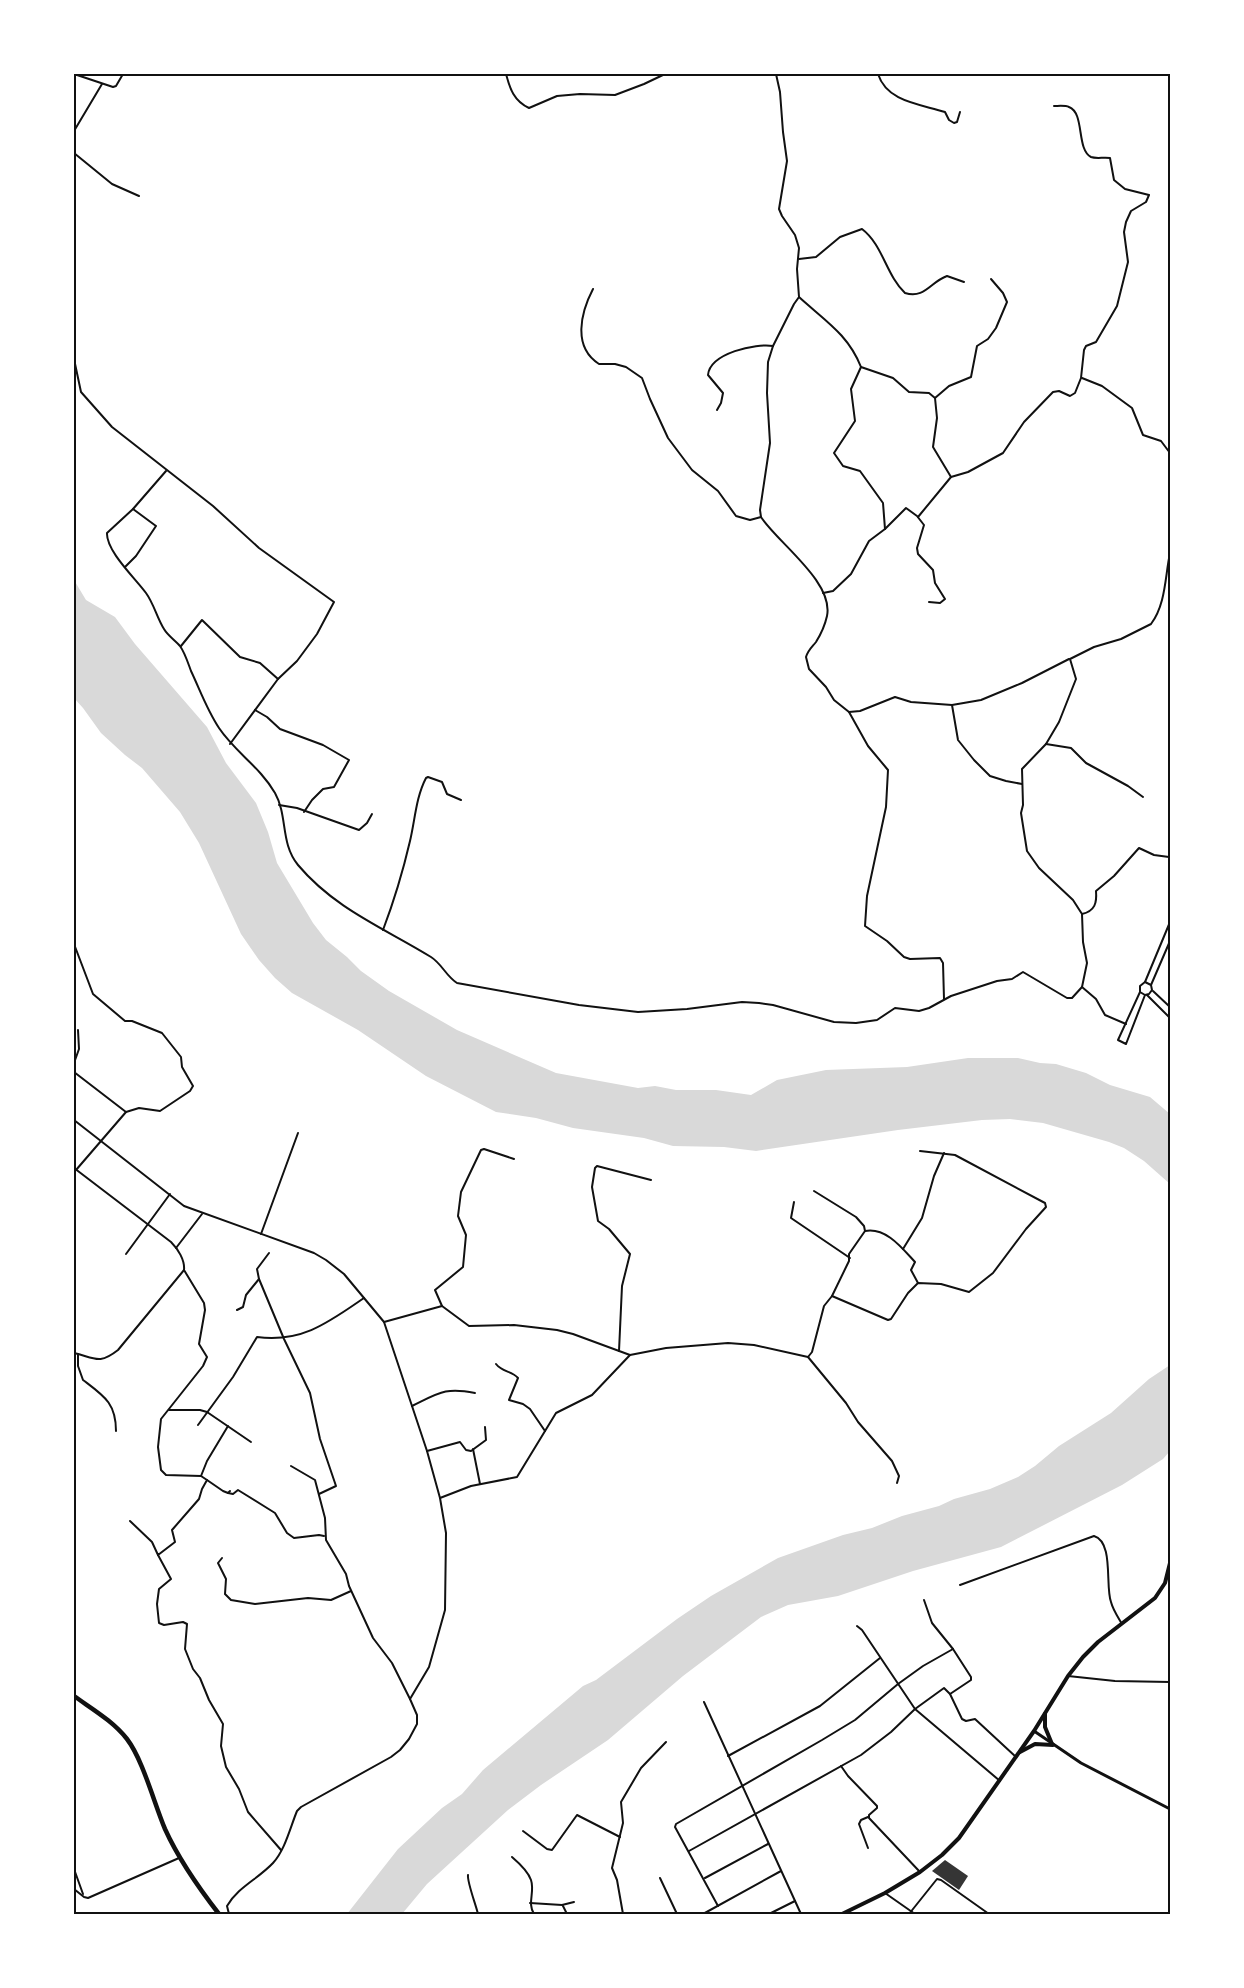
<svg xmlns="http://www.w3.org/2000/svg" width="1244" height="1988" viewBox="0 0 1244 1988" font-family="Merriweather,serif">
	<rect width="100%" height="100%" fill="#fff"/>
	<!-- water -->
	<g fill="#d9d9d9">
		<path d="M74,580L86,600L115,617L135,644L207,727L226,763L256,803L268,832L277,863L313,923L326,940L347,957L361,971L389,991L457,1030L556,1073L638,1088L655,1086L676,1090H716L751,1095L777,1080L826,1070L907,1067L968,1058H1018L1040,1063L1056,1064L1086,1073L1110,1085L1150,1097L1170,1114V1184L1144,1161L1124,1148L1109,1142L1043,1123L1010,1119L982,1120L898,1130L756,1151L724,1147L673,1146L644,1138L573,1128L536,1118L496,1112L426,1076L358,1030L292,993L275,978L259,960L241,934L199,843L180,812L142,768L125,755L101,733L83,708L74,698Z"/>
		<path d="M1170,1365V1451L1163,1459L1122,1485L1001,1547L913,1571L838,1596L788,1605L761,1617L683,1676L608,1740L541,1785L508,1810L427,1884L402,1914H347L398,1849L442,1808L462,1794L483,1770L583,1686L596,1680L677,1619L711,1596L778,1558L843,1535L872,1528L902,1516L939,1506L954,1499L990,1489L1018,1477L1035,1466L1059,1446L1111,1413L1149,1379Z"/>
	</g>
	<!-- building -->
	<path fill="#353535" d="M945,1860L968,1876L959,1890L932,1871Z"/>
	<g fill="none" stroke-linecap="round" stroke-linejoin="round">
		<!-- minor -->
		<g stroke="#111" stroke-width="2">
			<path d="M74,74L113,87L116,86L123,74"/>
			<path d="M506,74C510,89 514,101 529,108L557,96L580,94L615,95L644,84L665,74"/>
			<path d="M776,74L780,92L783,132L787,161L779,209L782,216L795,235L799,248L797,269L799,297C824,320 848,334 861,367L893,378L909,392L929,393L935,398"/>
			<path d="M878,74C887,102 920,104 945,112L949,120L954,123L957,122L960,112"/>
			<path d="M74,131L102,84"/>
			<path d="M74,153L112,184L139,196"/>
			<path d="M799,259L816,257L840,237L862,229C883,245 886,275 905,293C925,299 930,282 947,276L964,282"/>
			<path d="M593,289C581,312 572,347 599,364H615L626,367L642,378L650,399L668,438L692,470L718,491L736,516L750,520L761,517"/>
			<path d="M799,297L794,304L773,346L768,362L767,393L770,443L760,510L761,517C778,543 834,582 827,616C825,625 821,634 816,642C812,647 808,650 806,657L809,669L826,687L834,700L849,712L868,746L888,770L886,807L867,896L865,926L887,941L904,957L910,959L940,958L943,963L944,999"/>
			<path d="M74,359L81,392L112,427L213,506L259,548L334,602L317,634L297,661L278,679L230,744"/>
			<path d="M861,367L851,389L855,421L834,453L843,466L860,471L883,503L885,529"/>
			<path d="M1082,378L1102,386L1132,408L1143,435L1161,441L1170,453"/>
			<path d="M717,410L721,403L723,393L708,375C710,353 756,343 773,346"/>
			<path d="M166,471L133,509L107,533C106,551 136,579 146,593C154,604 157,618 164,629C168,636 175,640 180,646C185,653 188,663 191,671C200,690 207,710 219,728C235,752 260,767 275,793C288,816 280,843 298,865C335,909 384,928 431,957C442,964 446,976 457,983L579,1005L638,1012L687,1009L742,1002L759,1003L773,1005L834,1022L856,1023L877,1020L895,1008L919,1011L929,1008L951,996L997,981L1012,979L1023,972L1067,998H1072L1082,987"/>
			<path d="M951,477L933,447L937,418L935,398L949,386L971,377L977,346L988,339L996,328L1007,302L1003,293L991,279"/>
			<path d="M918,517L951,477L968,472L1003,453L1024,422L1053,392L1059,391L1070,396L1075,393L1081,378L1084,350L1086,346L1096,342L1117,306L1128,262L1124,232L1126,222L1131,211L1146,202L1149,195L1125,189L1114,180L1110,158C1104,157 1096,159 1091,157C1076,149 1085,113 1069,107C1065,105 1058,106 1054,106"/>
			<path d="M125,567L136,556L156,526L133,509"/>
			<path d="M823,593L833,591L851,574L869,541L885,529L906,508L917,516L924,525L917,548L918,554L933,570L935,583L945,599L940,603L929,602"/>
			<path d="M181,646L202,620L240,657L260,663L278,679"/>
			<path d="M952,705L958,740L974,760L990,776L1006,781L1022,784"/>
			<path d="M255,710L267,717L280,729L323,745L349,760L334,787L323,789L312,800L304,812"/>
			<path d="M849,712L860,711L895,697L911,702L952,705L981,700L1022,683L1069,659"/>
			<path d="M1046,744L1071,748L1086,763L1128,786L1143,797"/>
			<path d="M279,805L297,808L359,830L367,823L372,814"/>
			<path d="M1082,914C1095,911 1097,903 1096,891L1114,876L1139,848L1154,855L1169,857"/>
			<path d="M383,930C394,901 403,871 410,841C415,820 416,797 426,778L428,777L442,782L447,794L461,800"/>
			<path d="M74,944L93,994L125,1021H132L162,1033L181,1057L182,1067L193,1086L190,1091L160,1111L139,1108L126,1112L76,1170"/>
			<path d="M1145,982L1170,922"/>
			<path d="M1151,985L1170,941"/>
			<path d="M1153,991L1170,1007"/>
			<path d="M1140,992L1145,995L1149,994L1152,990L1151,985L1145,982L1140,986V992L1118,1040L1126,1044L1145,995"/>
			<path d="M1147,995L1170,1018"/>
			<path d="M1126,1024L1105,1015L1096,999L1082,987L1087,963L1083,942L1082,914L1073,900L1039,868L1027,851L1021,813L1023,805L1022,769L1046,744L1059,722L1076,679L1070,659L1094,647L1121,639L1151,624C1166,604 1165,576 1170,553"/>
			<path d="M74,1063L79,1049L78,1030"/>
			<path d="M74,1072L126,1112"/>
			<path d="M74,1120L184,1206L314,1253L326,1260L344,1274L384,1322L427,1451L440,1498L446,1533L445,1610L429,1667L410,1699L417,1715V1724L409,1739L400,1750L391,1757L301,1807L297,1811C290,1828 285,1850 273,1863C258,1879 238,1887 227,1906L229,1914"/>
			<path d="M74,1168L171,1242C178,1249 185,1260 184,1270L118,1350C99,1365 95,1358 74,1353"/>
			<path d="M814,1191L856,1217L864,1226L865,1231"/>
			<path d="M794,1202L791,1218L850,1258"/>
			<path d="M261,1234L298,1133"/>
			<path d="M176,1248L202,1214"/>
			<path d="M903,1249L922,1218L934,1176L944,1153"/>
			<path d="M126,1254L170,1194"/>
			<path d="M259,1279L284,1339L310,1393L320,1439L336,1486L319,1494"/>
			<path d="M832,1296L888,1320L891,1319L908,1293L918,1283L941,1284L969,1292L993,1273L1026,1229L1046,1207L1045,1203L955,1155L920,1151"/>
			<path d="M442,1306L435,1290L463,1267L466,1235L458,1216L461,1192L481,1150L484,1149L514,1159"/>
			<path d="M237,1310L243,1307L246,1295L259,1279L257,1269L269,1253"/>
			<path d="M384,1322L442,1306L469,1326L514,1325L557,1330L573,1334L630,1355"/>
			<path d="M619,1351L622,1286L630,1254L609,1229L598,1221L592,1187L595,1168L597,1166L651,1180"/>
			<path d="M78,1354V1366L83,1380C104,1396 116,1403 116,1431"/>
			<path d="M808,1357L812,1352L824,1306L832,1296L849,1261V1254L865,1231C886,1227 902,1248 915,1262L911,1270L918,1283"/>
			<path d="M496,1364C502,1372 512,1371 518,1378L509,1400L523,1404L530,1409L545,1431"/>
			<path d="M412,1406C439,1393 445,1387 475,1393"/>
			<path d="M169,1410H200L207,1412L251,1442"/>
			<path d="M198,1425L233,1377L257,1337C302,1343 329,1322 364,1298"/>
			<path d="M473,1449L480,1484"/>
			<path d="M427,1451L460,1442L466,1450L471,1451L486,1440L485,1427"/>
			<path d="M291,1466L315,1480L325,1518L326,1540L346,1574L349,1586L373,1638L392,1663L410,1699"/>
			<path d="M201,1476L207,1461L228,1426"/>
			<path d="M207,1480L223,1491L228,1493L230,1491"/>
			<path d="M228,1493L233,1494L238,1490L275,1513L287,1533L294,1538L319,1535L324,1536"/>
			<path d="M440,1498L471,1486L517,1477L556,1413L592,1395L630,1355L666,1348L728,1343L754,1345L808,1357L846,1403L858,1422L892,1461L899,1476L897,1483"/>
			<path d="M130,1521L152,1542L158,1555L175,1542L172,1530L199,1499L202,1489L207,1480L201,1476L166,1475L161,1470L158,1447L161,1419L203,1366L207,1357L199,1344L205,1310L204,1303L184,1270"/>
			<path d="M158,1555L171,1579L159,1589L157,1604L159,1623L164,1625L183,1622L187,1624L185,1649L193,1669L200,1678L209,1700L223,1724L221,1746L226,1767L239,1789L248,1812L281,1850"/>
			<path d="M222,1558L218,1563L226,1579L225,1594L231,1600L255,1604L308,1598L331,1600L351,1591"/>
			<path d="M960,1585L1094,1536C1114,1542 1105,1586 1111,1602C1113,1610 1118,1617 1122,1624"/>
			<path d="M924,1600L932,1623L953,1649L971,1677V1680L950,1694"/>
			<path d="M857,1626L862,1630L915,1709L1000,1781"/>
			<path d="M1068,1676L1115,1681L1170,1682"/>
			<path d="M704,1702L801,1914"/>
			<path d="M728,1756L820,1706L880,1658"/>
			<path d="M841,1766L848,1776L877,1806V1808L869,1815V1818L920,1872"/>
			<path d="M523,1831L547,1849L552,1850L577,1815L620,1837"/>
			<path d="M868,1848L859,1824L861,1820L868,1817"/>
			<path d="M689,1851L861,1755L891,1732L915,1709L944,1688L950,1694L962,1719L966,1721L975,1719L1016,1757"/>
			<path d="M512,1857C519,1863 528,1871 531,1880C535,1892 527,1903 534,1914"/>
			<path d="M74,1869L83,1894"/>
			<path d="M468,1875C467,1882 476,1905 478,1914"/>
			<path d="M660,1878L677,1914"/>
			<path d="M705,1878L768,1844"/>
			<path d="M74,1889L84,1897L88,1898L179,1858"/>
			<path d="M885,1893L915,1914"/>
			<path d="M530,1903L562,1905L574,1902"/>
			<path d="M563,1906L567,1914"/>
			<path d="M718,1906L675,1827L676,1824L822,1740L855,1720L898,1684L923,1666L953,1649"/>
			<path d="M623,1914L617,1880L612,1868L623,1823L621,1802L641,1768L666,1742"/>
			<path d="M703,1914L781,1871"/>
			<path d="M769,1914L795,1901"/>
			<path d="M909,1914L937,1879L941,1880L989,1914"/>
		</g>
		<!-- tertiary -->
		<path stroke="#111" stroke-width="3" d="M1034,1731L1081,1763L1170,1809"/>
		<!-- secondary -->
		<g stroke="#111" stroke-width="4">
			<path d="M1045,1714V1727L1052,1744"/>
			<path d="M1020,1752L1035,1744L1053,1745"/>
			<path d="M842,1914L885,1893L920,1872L942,1855L959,1838L1034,1731L1068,1676L1083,1657L1098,1642L1155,1598L1165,1583L1170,1563"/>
		</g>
		<!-- trunk -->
		<path stroke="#111" stroke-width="4.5" d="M74,1696C92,1709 113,1721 127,1739C143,1760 154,1803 165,1829C179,1860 198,1887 219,1914"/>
	</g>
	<!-- border -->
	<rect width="1244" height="1988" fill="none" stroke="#ffffff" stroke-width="150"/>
	<rect x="75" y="75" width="1094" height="1838" fill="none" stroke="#111" stroke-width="2"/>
</svg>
